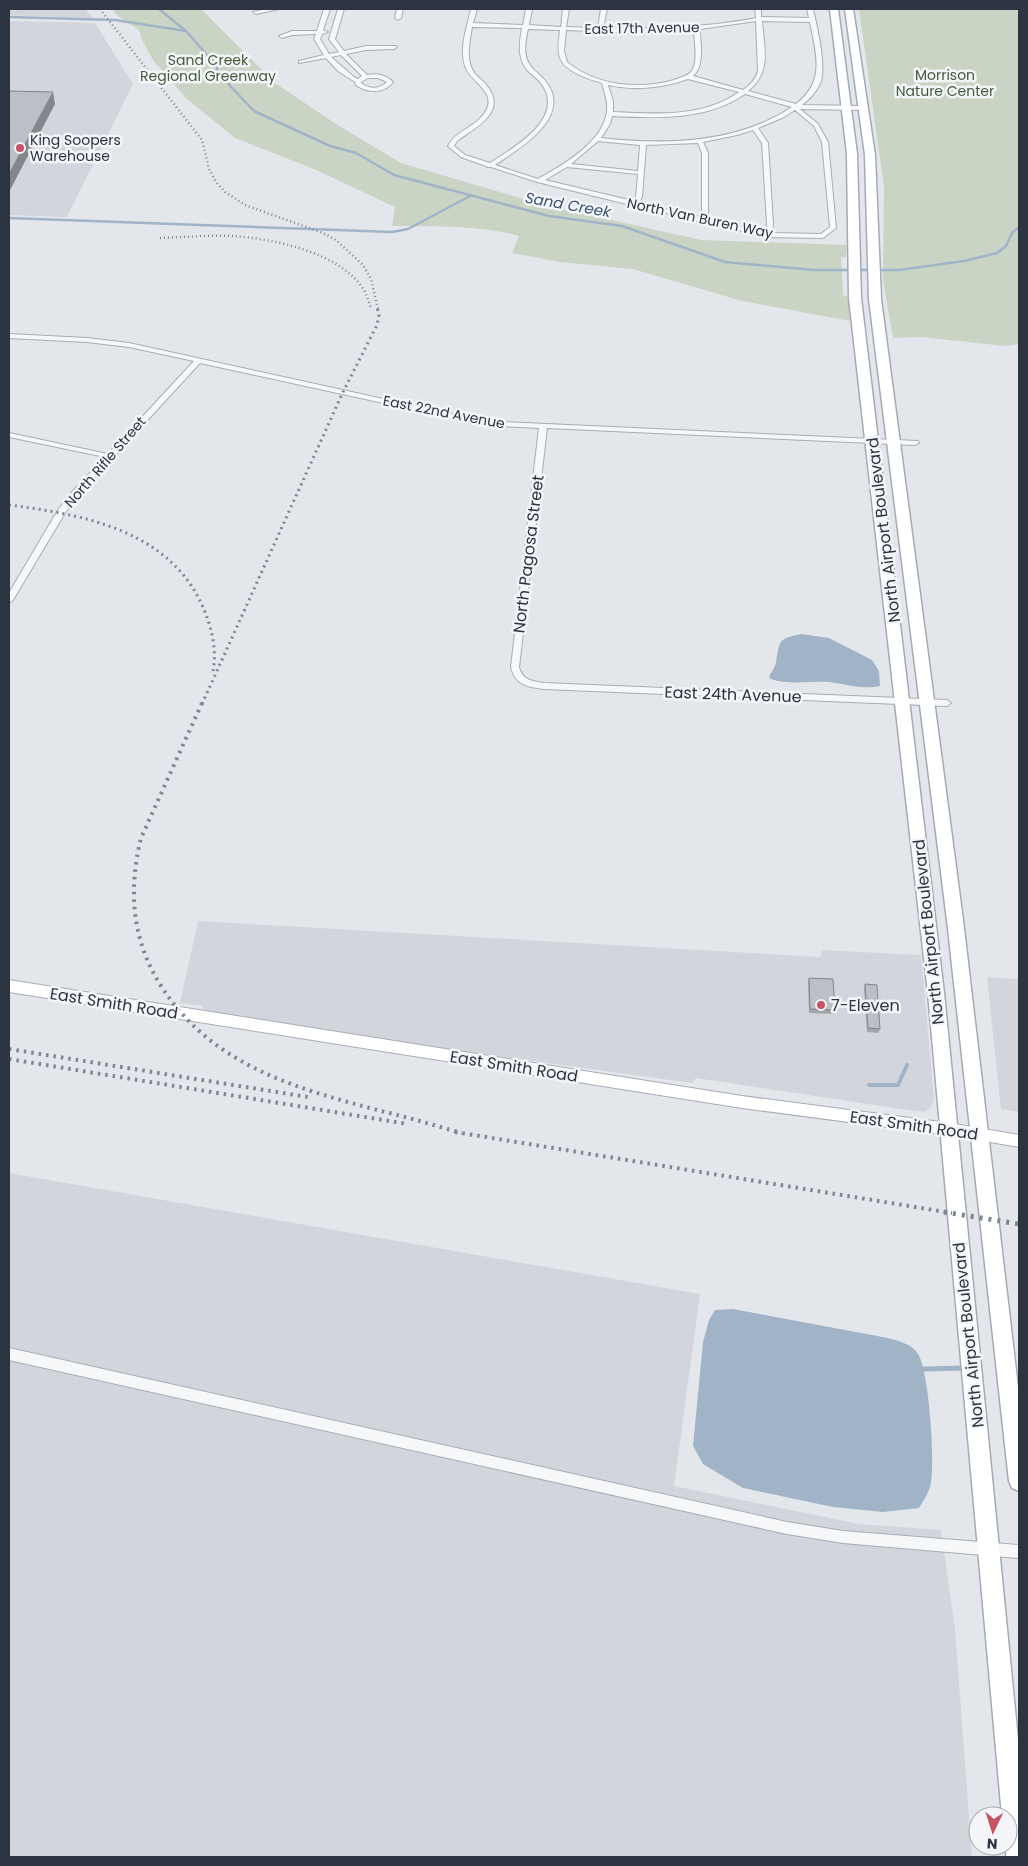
<svg xmlns="http://www.w3.org/2000/svg" width="1028" height="1866" viewBox="0 0 1028 1866" font-family="Poppins,sans-serif">
	<rect width="100%" height="100%" fill="#e3e6ea"/>
	<!-- built -->
	<g fill="#d2d5dc">
		<path d="M9,9H85L93,18L9,15Z"/>
		<path d="M9,21L95,23L133,84L67,217L9,215Z"/>
		<path d="M198,921L821,957V950L921,955L934,1099L930,1108L925,1112L908,1110L696,1078L692,1083L460,1051L203,1010V1006L180,1003Z"/>
		<path d="M987,977L1019,979V1112L1001,1109Z"/>
		<path d="M9,1173L700,1294L674,1486L859,1524L941,1530L955,1629L972,1857H9Z"/>
	</g>
	<!-- green -->
	<g fill="#c9d4c5">
		<path d="M112,9H201L275,83L336,124L401,163L547,206L701,240L847,245L846,257H841L843,295L848,297L851,321L742,301L633,269L560,262L512,253L519,236C480,225 432,226 392,226L395,207L314,169L235,138L187,99L153,60L142,40L139,30L119,17Z"/>
		<path d="M859,9H1019V344L1005,346L922,337L893,338L883,280L884,187Z"/>
	</g>
	<!-- water -->
	<g fill="#a1b4c7">
		<path d="M801,634L829,638L872,660L879,671L880,686C863,690 846,684 829,682C811,681 787,685 771,679L769,677C771,672 775,668 776,662C780,641 777,639 801,634Z"/>
		<path d="M733,1309L888,1338C899,1341 912,1344 918,1354C929,1370 936,1468 930,1487C928,1494 923,1501 919,1508L883,1512L833,1507L743,1488L703,1464L693,1446L703,1342L709,1320L715,1310Z"/>
	</g>
	<g fill="none" stroke-linecap="round" stroke-linejoin="round">
		<!-- stream-far2 -->
		<g stroke="#a1b4c7" stroke-width="2.5">
			<path d="M159,9L186,31L207,55L217,62V72L254,111L330,146L356,153L394,175L549,216L622,226L725,262L814,270H899L964,261L997,253L1006,246L1012,233L1019,227"/>
			<path d="M9,17L115,20L186,31"/>
			<path d="M9,218L392,232L408,229L470,196"/>
		</g>
		<!-- stream-far1 -->
		<path stroke="#a1b4c7" stroke-width="4" d="M869,1085H898L907,1065"/>
		<!-- stream -->
		<path stroke="#a1b4c7" stroke-width="5" d="M924,1369L967,1368"/>
		<!-- street casing -->
		<g stroke="#a8adb4" stroke-width="2">
			<g id="street">
				<path d="M267,9H279L256,14L253,12Z"/>
				<path d="M324,9H330L323,30L328,32L322,34L320,39L329,54L339,52L329,39L338,9H344L335,39L344,51L366,46H396L397,47L394,49L366,50L346,54L367,75C377,73 386,75 393,82C385,94 366,93 356,85L355,82L338,71L326,58L299,63V61L324,55L314,39L316,34L292,35L282,38L279,36L292,31H317ZM341,55L362,76L358,79L354,77L331,57ZM368,78H378L387,82C379,89 370,90 361,83V82Z"/>
				<path d="M397,9H403L401,18L398,20L395,18Z"/>
				<path d="M471,9H477L473,23L523,25L526,9H532L529,25L561,27L563,9H569L566,27L598,28L601,9H607L603,28C641,29 679,28 717,24C730,22 743,21 756,18L755,9H761V17L809,18L807,9H813C817,27 827,66 820,84C816,92 810,99 802,105L864,106L867,108L864,110L800,109L818,124L828,142L836,228L823,238L768,237L705,222L702,223L699,221L637,206L634,207L631,205L537,182L491,167H487L486,166L461,157L448,146C456,130 479,126 487,109C495,90 470,82 465,66C459,48 467,27 471,9ZM756,21L758,71C756,79 750,85 743,90L693,76C705,65 700,44 700,29ZM762,21L810,22C816,54 826,81 796,104L748,91C772,72 764,48 762,21ZM472,27L522,28C519,45 517,59 529,72C534,76 539,80 543,86C564,120 513,148 490,163L465,155L454,146L457,141C475,128 508,112 487,86C483,80 475,76 472,69C466,56 470,39 472,27ZM528,29L560,30C559,39 557,50 560,58C565,72 589,79 602,83C604,92 608,101 607,110C605,141 563,165 538,179L495,165C519,149 572,118 547,83C543,78 538,73 533,69C522,57 525,43 528,29ZM566,30L642,33L694,30C694,41 699,62 691,72C687,76 679,78 674,80C639,90 596,86 567,62L564,51ZM688,79L739,92C703,118 655,114 613,112V101L608,85C635,91 662,88 688,79ZM745,94L792,107C736,144 665,145 601,138L610,124L612,116C657,118 706,121 745,94ZM795,110L814,126L822,142L830,227L821,234L772,233L773,224L768,143L758,128L782,118ZM753,130L762,143L767,224L765,232L706,218L708,213V153L703,142L737,135ZM598,141L640,145L638,171L571,164ZM698,143L702,153V213L700,217L639,203L642,197L646,145ZM567,167L638,174L636,197L633,201L545,180Z"/>
				<path d="M9,334L87,338L129,343L470,418L500,422L918,441L919,443L915,445L547,428L519,667C522,680 532,681 544,683L947,700L951,703L947,706L544,689C528,687 515,685 511,667L539,428L500,426L470,422L200,363L77,497L65,513L13,600L9,603V593L58,510L71,493L105,457L9,437V433L108,454L194,361L129,347L87,342L9,338Z"/>
				<path d="M9,1348L787,1522L843,1531L1019,1545V1558L843,1543L787,1534L9,1360Z"/>
			</g>
		</g>
		<!-- secondary casing -->
		<g stroke="#a8adb4" stroke-width="2">
			<path id="secondary" d="M9,980L742,1096L948,1123L1019,1135V1147L948,1135L742,1108L9,992Z"/>
		</g>
		<!-- primary casing -->
		<g stroke="#a4abb5" stroke-width="3">
			<g id="primary">
				<path d="M830,9H838L857,154L861,298L944,993L1019,1750V1857H1006L1008,1816H1002L928,993L849,298L847,154Z"/>
				<path d="M845,9H853L875,155L881,299L963,920L1019,1396V1491L1012,1488L1009,1481L947,920L869,299L865,155Z"/>
			</g>
		</g>
		<!-- street -->
		<use href="#street" fill="#f6f7f9" fill-rule="evenodd"/>
		<!-- secondary -->
		<use href="#secondary" fill="#fff" fill-rule="evenodd"/>
		<!-- primary -->
		<use href="#primary" fill="#fff" fill-rule="evenodd"/>
		<!-- rail-far3 -->
		<g stroke="#7e8693" stroke-width="2.5" stroke-dasharray="1 3" stroke-linecap="butt">
			<path d="M100,9L202,140L209,169L216,182L225,192L245,205L323,233L336,240L363,265L371,279L378,309"/>
			<path d="M160,238C184,237 209,235 233,236C274,239 340,252 364,290C367,296 369,302 371,308"/>
		</g>
		<!-- rail-far2 -->
		<g stroke="#7e8693" stroke-width="3" stroke-dasharray="2 4" stroke-linecap="butt">
			<path d="M9,505C86,515 173,531 205,612C212,630 217,651 213,671"/>
			<path d="M202,704L343,392L377,325L379,315L377,307"/>
		</g>
		<!-- rail-far1 -->
		<g stroke="#7e8693" stroke-width="4" stroke-dasharray="2.5 5" stroke-linecap="butt">
			<path d="M202,703L141,838C128,891 132,940 161,986C213,1067 298,1089 385,1112C411,1118 436,1126 462,1133"/>
			<path d="M9,1049L308,1097"/>
			<path d="M9,1059L408,1124"/>
			<path d="M455,1132L952,1213"/>
		</g>
		<!-- rail -->
		<path stroke="#7e8693" stroke-width="5" stroke-dasharray="3 6" stroke-linecap="butt" d="M944,1212L1019,1224"/>
	</g>
	<!-- wall -->
	<g fill="#a1a4ab">
		<path d="M809,978L835,1010L834,1014L809,1013L808,982Z"/>
		<path d="M865,984L880,1029L878,1033L867,1032L864,988Z"/>
	</g>
	<!-- shaded-wall -->
	<path fill="#83868b" d="M53,92L55,104L9,192V174Z"/>
	<!-- building -->
	<g fill="#bbbfc7" stroke="#83868b">
		<path d="M9,91L53,92L9,174Z"/>
		<path d="M809,978L833,979L835,1010L810,1009Z"/>
		<path d="M865,984L877,985L880,1029L868,1028Z"/>
	</g>
	<!-- markers -->
	<g fill="#c55364" stroke="#f3f5f8" stroke-width="2">
		<circle cx="20" cy="148" r="5"/>
		<circle cx="821" cy="1005" r="5"/>
	</g>
	<g text-anchor="middle" stroke-width="5" stroke-linejoin="round" paint-order="stroke">
		<!-- far-street labels -->
		<g font-size="14" fill="#2c3441" stroke="#f3f5f8">
			<text transform="translate(642 28) rotate(-1)" y="5">East 17th Avenue</text>
			<text transform="translate(700 218) rotate(12)" y="5">North Van Buren Way</text>
			<text transform="translate(444 412) rotate(11)" y="5">East 22nd Avenue</text>
			<text transform="translate(105 462) rotate(-49)" y="5">North Rifle Street</text>
		</g>
		<!-- far-park labels -->
		<g font-size="14" fill="#415c3b" stroke="#f3f5f8">
			<text x="208" y="65">Sand Creek<tspan x="208" dy="16">Regional Greenway</tspan></text>
			<text x="945" y="80">Morrison<tspan x="945" dy="16">Nature Center</tspan></text>
		</g>
		<!-- far-poi labels -->
		<g font-size="14" fill="#2c3441" stroke="#f3f5f8" text-anchor="start">
			<text x="30" y="145">King Soopers<tspan x="30" dy="16">Warehouse</tspan></text>
		</g>
		<!-- far-water labels -->
		<g font-size="15" font-style="italic" fill="#395372" stroke="#f3f5f8">
			<text transform="translate(568 205) rotate(10)" y="5">Sand Creek</text>
		</g>
		<!-- street labels -->
		<g font-size="16" fill="#2c3441" stroke="#f3f5f8">
			<text transform="translate(883 530) rotate(-97)" y="6">North Airport Boulevard</text>
			<text transform="translate(528 554) rotate(-83)" y="6">North Pagosa Street</text>
			<text transform="translate(733 694) rotate(2)" y="6">East 24th Avenue</text>
			<text transform="translate(928 932) rotate(-96)" y="6">North Airport Boulevard</text>
			<text transform="translate(114 1003) rotate(9)" y="6">East Smith Road</text>
			<text transform="translate(514 1066) rotate(9)" y="6">East Smith Road</text>
			<text transform="translate(914 1125) rotate(8)" y="6">East Smith Road</text>
			<text transform="translate(968 1335) rotate(-96)" y="6">North Airport Boulevard</text>
		</g>
		<!-- poi labels -->
		<g font-size="16" fill="#2c3441" stroke="#f3f5f8" text-anchor="start">
			<text x="831" y="1011">7-Eleven</text>
		</g>
	</g>
	<!-- border -->
	<rect width="1028" height="1866" fill="none" stroke="#2c3441" stroke-width="20"/>
	<!-- north arrow -->
	<g transform="translate(993 1831) rotate(184)"><circle r="24" fill="#f3f5f8" stroke="#a3a8af"/>
	<path d="M0-4L9 19L0 12L-9 19Z" fill="#c55364"/>
	<text y="-8" font-size="14" font-weight="bold" text-anchor="middle" fill="#2c3441">N</text>
	</g>
</svg>
